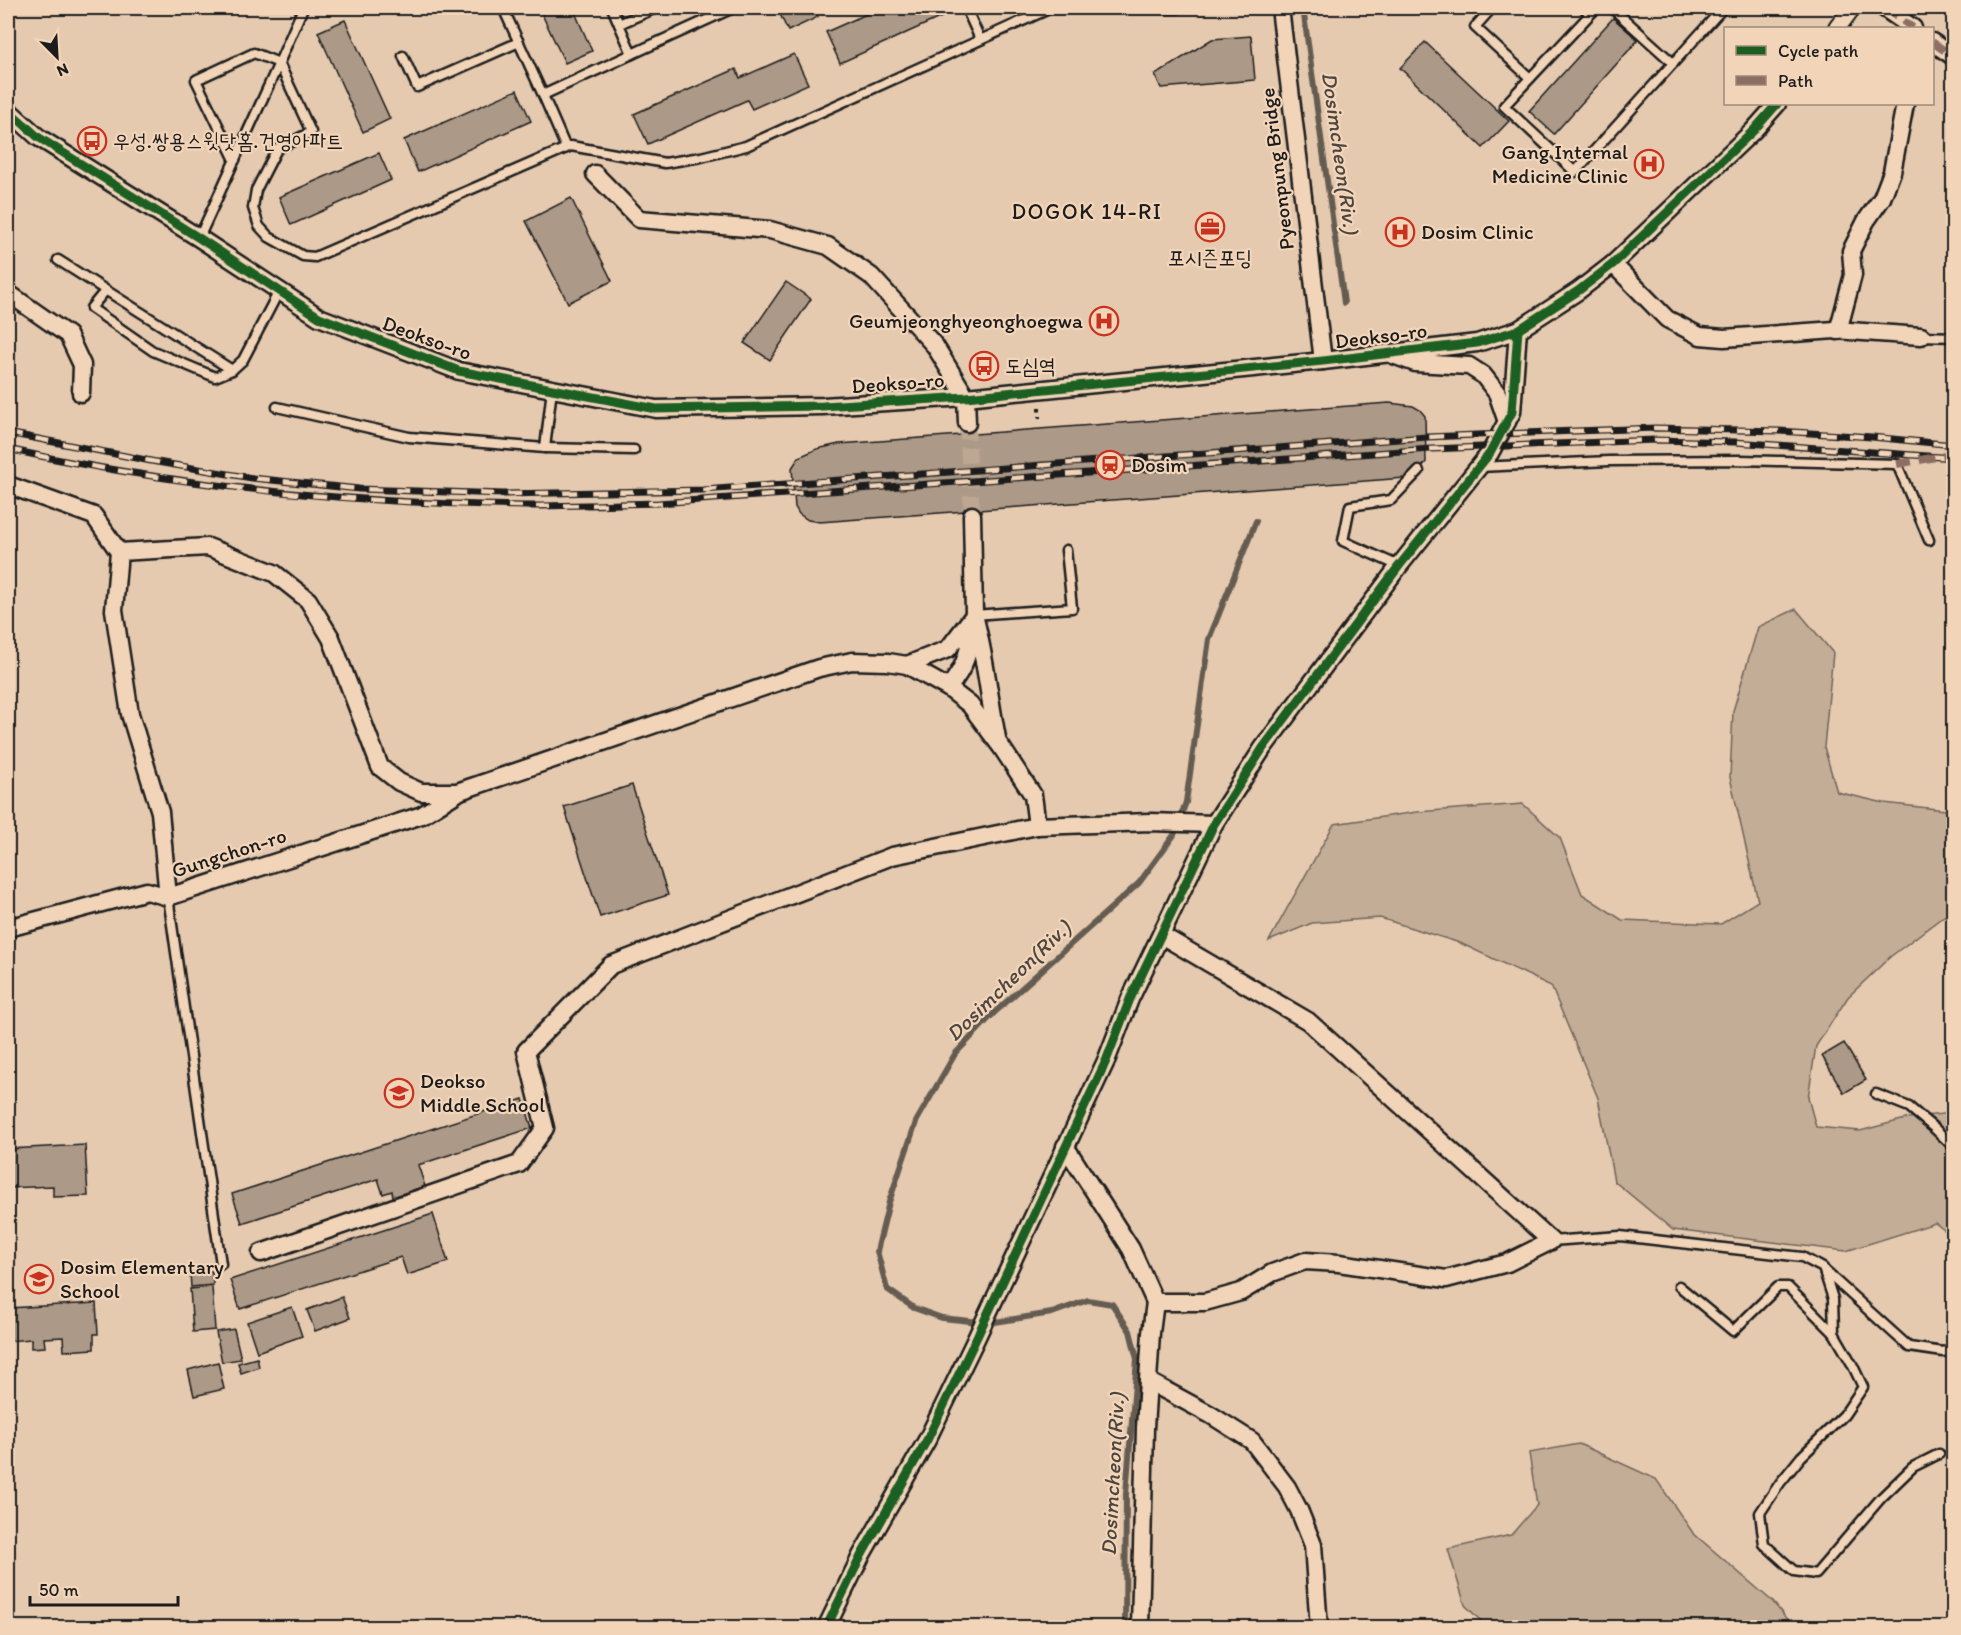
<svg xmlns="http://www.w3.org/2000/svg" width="1961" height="1635" viewBox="0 0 1961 1635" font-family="Itim,'Poor Story',sans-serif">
	<rect width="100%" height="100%" fill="#e5cab0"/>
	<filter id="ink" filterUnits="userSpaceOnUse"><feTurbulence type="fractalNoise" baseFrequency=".0167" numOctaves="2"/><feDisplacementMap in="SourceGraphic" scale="12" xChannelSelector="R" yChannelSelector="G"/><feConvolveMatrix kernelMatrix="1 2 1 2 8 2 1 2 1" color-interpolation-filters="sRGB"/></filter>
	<g filter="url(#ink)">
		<!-- green -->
		<g fill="#c3ad97" stroke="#70645a" stroke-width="1.5">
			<path d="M1796,609L1833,653L1824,747L1837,792L1884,803L1954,811L1953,915L1944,916L1890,957L1848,997L1816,1046L1808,1098L1816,1127L1860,1131L1913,1117L1953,1113V1237L1935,1223L1846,1251L1673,1230L1614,1181L1598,1098L1551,986L1460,943L1380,918L1312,923L1269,941L1334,824L1417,812L1523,804L1560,838L1582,894L1622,920L1721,924L1758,901L1730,777L1733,711L1758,627Z"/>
			<path d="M1579,1444L1656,1479L1693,1533L1773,1602L1793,1627H1487L1465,1605L1448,1549L1511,1535L1537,1505L1529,1453Z"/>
		</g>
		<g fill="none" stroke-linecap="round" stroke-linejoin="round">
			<!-- stream -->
			<g stroke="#655b51" stroke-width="6">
				<path d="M1303,8L1344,303"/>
				<path d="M1125,1628L1126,1494L1137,1359L1130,1331L1112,1304L1088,1300L1052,1313L989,1323L942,1318L914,1308L887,1289L877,1251L889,1202L916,1122L955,1054L995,1012L1139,883L1174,835L1186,802L1209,639L1256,521"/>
			</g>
		</g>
		<!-- building -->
		<g fill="#ac9987" stroke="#1c1c1c" stroke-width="1.5">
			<path d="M539,8H573L592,51L565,63Z"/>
			<path d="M777,8H813L818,17L788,31Z"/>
			<path d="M880,8H946L948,14L840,63L826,32Z"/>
			<path d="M1613,18L1638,40L1554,134L1529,111Z"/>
			<path d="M345,20L390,119L363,132L318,32Z"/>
			<path d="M1251,36L1255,80L1161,88L1155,75L1212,39Z"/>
			<path d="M1425,42L1509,121L1483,148L1400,68Z"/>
			<path d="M794,54L808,84L752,109L747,100L648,144L634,114L736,69L740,78Z"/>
			<path d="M517,90L531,121L418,172L404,140Z"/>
			<path d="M379,153L391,180L291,225L279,197Z"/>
			<path d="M571,198L612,281L568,303L526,221Z"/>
			<path d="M786,282L811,299L770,360L744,343Z"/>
			<path d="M1389,403L1413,406L1420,410L1425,416L1426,462L1419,471L1405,478L820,522L808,520L799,514L795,507L792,468L799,457L817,449L839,444Z"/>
			<path d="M632,785L668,895L600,917L564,807Z"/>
			<path d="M1844,1043L1866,1080L1844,1093L1822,1056Z"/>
			<path d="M523,1099L532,1128L418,1165L425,1186L393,1197L392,1191L383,1194L378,1179L242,1223L232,1194Z"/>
			<path d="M85,1145L88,1196L53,1197V1186L8,1188V1149Z"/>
			<path d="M433,1214L448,1262L407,1275L401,1257L240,1309L230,1280Z"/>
			<path d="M212,1271L213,1285L191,1287L190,1273Z"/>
			<path d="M212,1287L215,1330L193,1332L190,1289Z"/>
			<path d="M342,1297L350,1318L315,1331L307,1310Z"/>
			<path d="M96,1303L98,1334H94V1349L64,1351L63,1337L44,1338L45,1347L31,1348V1339L8,1341V1308Z"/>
			<path d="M292,1307L302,1336L257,1352L247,1322Z"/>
			<path d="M234,1329L241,1359L222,1362L216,1332Z"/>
			<path d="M257,1358L259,1367L241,1373L238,1363Z"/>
			<path d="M218,1362L224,1389L194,1396L188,1370Z"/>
		</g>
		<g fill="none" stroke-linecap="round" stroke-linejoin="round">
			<!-- minor-tunnel -->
			<path stroke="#bda792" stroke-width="16" stroke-dasharray="16 8" stroke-linecap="butt" d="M967,423L972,515"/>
			<!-- service casing -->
			<g stroke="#1c1c1c" stroke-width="13">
				<g id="service">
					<path d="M503,8L543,95"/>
					<path d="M966,8L980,39"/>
					<path d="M1167,8H1178"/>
					<path d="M1492,8L1475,27L1530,78"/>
					<path d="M1584,8L1590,14"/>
					<path d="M1596,8L1504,106L1575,172L1723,8"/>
					<path d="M1612,8L1673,63"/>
					<path d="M619,24L656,8"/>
					<path d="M632,54L733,8"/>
					<path d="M403,56L417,87L519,42"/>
					<path d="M566,148L543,95L632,54L612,8"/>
					<path d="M235,160L196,80L254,53L279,63L311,132L277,149L256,190L253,208L259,226L269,237L303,256L315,257L571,146L665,163L701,157L746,146L1051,8"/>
					<path d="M199,238L279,63L303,8"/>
					<path d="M58,260L232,370L243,360L279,291"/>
					<path d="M105,291L91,308L153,351L215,377L232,370"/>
					<path d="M1921,336L1954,337"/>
					<path d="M277,407L409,437L545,448L552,389"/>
					<path d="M545,448L634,450"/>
					<path d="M1479,467L1609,461L1739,460L1897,464L1929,540"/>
					<path d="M1399,566L1343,541L1350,506L1391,500L1419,471"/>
					<path d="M974,615L1072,608L1066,550"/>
					<path d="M168,897L221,1264"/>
					<path d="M1876,1094L1909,1107L1934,1128L1954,1147"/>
					<path d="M1551,1241L1620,1236L1802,1257L1823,1268L1833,1299L1834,1333L1852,1364L1863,1387L1844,1415L1801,1457L1780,1483L1760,1513L1764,1544L1794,1571L1816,1574L1881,1498L1913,1467L1939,1454"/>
					<path d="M1825,1271L1909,1347L1943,1352L1954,1348"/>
					<path d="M1679,1286L1733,1331L1778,1287H1788L1834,1333"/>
				</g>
			</g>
			<!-- minor casing -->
			<g stroke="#1c1c1c" stroke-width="21">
				<g id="minor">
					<path d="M1280,8L1323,361"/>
					<path d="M1884,8L1913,28"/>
					<path d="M1837,28L1852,8"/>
					<path d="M1932,42L1954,57"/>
					<path d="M8,110L38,137L199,238L319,317L459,371L656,409L823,406L966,397L1323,361L1477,343L1518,330L1578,291L1613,264L1753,131L1777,104"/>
					<path d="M595,174L639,219L770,230L828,246L871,276L935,346L966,397L967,423"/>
					<path d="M1613,264L1667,319L1700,336L1724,338L1835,330L1921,336"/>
					<path d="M8,293L68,335L82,365L81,393"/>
					<path d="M1838,331L1853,275L1851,251L1866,221L1882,198L1892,172L1905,104"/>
					<path d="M1393,355L1415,363L1469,366L1483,375L1497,393L1507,422"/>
					<path d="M8,485L94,516L119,552L114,610L130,714L160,812L168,897"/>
					<path d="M119,552L208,547L274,573L308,600L331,638L380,767L399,782L421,792H457L819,668L852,661L888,662L907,665L948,688L970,705L1002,748L1033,795L1037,826"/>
					<path d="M974,615C985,655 989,697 997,738"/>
					<path d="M907,665L948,649L974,615L972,515"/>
					<path d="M948,688C967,666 969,650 973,622"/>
					<path d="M8,928L147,891L168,897L422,815L457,793"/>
					<path d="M1065,1146L1131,1249L1155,1302L1151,1333L1145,1428L1140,1628"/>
					<path d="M261,1253L519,1164L545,1128L526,1051L611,965L892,856L1037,826L1150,822L1214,824"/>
					<path d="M1155,1302H1205L1241,1292L1272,1273L1305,1261L1339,1263L1446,1279L1507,1263L1551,1241L1308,1021L1161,935"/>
					<path d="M1148,1381L1211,1415L1252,1441L1287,1487L1299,1510L1313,1545L1319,1628"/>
					<path d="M826,1628L861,1556L927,1440L974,1343L1106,1061L1130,999L1214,824L1263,748L1399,566L1490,453L1512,412L1518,330"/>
				</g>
			</g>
			<!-- path -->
			<path stroke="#1c1c1c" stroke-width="4" stroke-dasharray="4.5 4.5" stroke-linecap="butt" d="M1039,407V418"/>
			<!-- service -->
			<use href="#service" stroke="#f2d5b9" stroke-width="8"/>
			<!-- minor -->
			<use href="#minor" stroke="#f2d5b9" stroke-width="16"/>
			<!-- rail casing -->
			<g stroke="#1c1c1c" stroke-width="7">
				<g id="rail">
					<path d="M8,433L151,461L252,478L359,489L504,494L703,490L1427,437L1576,431L1655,428L1779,431L1872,437L1954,445"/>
					<path d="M8,449C177,487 352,503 526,506C570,506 614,504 658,503L1431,449L1655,440L1735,442L1954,458"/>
				</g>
			</g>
			<!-- rail -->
			<use href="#rail" stroke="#f2d5b9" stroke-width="4.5" stroke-dasharray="14" stroke-linecap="butt"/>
			<!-- quiet -->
			<g stroke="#8d6e63" stroke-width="8" stroke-dasharray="15 8" stroke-linecap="butt">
				<path d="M1884,8L1913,28"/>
				<path d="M1932,42L1954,57"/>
				<path d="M1897,464L1954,454"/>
			</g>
			<!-- cycleway casing -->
			<g stroke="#f2d5b9" stroke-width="13">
				<g id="cycleway">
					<path d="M8,110L38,137L199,238L319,317L459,371L656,409L823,406L966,397L1323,361L1477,343L1518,330L1578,291L1613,264L1753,131L1777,104"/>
					<path d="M826,1628L861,1556L927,1440L974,1343L1106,1061L1130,999L1214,824L1263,748L1399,566L1490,453L1512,412L1518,330"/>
				</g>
			</g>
			<!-- cycleway -->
			<use href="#cycleway" stroke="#1b5e20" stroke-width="9"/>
		</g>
	</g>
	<!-- icons -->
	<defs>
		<g id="bus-ring" transform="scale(1.5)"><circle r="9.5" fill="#f2d5b9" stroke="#c8321e" stroke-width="1.5"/><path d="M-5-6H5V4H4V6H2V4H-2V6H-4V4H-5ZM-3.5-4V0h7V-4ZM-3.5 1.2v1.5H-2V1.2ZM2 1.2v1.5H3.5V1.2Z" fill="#c8321e"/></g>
		<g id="hospital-ring" transform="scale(1.5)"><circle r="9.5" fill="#f2d5b9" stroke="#c8321e" stroke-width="1.5"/><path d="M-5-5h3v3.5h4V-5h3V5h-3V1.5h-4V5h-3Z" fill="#c8321e"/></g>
		<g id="office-ring" transform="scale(1.5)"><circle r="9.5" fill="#f2d5b9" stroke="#c8321e" stroke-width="1.5"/><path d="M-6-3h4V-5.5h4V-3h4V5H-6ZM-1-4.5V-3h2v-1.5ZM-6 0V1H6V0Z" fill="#c8321e"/></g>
		<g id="station-ring" transform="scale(1.5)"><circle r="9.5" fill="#f2d5b9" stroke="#c8321e" stroke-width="1.5"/><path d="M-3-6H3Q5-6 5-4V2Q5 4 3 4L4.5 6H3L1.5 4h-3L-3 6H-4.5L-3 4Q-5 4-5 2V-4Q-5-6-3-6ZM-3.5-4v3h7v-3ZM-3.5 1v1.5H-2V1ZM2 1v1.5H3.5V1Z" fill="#c8321e"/></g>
		<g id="school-ring" transform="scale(1.5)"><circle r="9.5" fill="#f2d5b9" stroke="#c8321e" stroke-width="1.5"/><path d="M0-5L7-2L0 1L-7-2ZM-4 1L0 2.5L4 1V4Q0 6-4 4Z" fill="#c8321e"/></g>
	</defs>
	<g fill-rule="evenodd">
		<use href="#bus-ring" x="92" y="141"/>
		<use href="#hospital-ring" x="1649" y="164"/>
		<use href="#office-ring" x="1210" y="227"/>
		<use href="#hospital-ring" x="1400" y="232"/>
		<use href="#hospital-ring" x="1104" y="321"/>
		<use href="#bus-ring" x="984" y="366"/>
		<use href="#station-ring" x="1110" y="465"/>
		<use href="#school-ring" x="399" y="1093"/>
		<use href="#school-ring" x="39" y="1279"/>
	</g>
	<g text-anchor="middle" stroke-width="4.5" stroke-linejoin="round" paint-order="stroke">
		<!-- poi labels -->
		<g font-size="21" fill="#1c1c1c" stroke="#f2d5b9" text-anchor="start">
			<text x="113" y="148">우성.쌍용스윗닷홈.건영아파트</text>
			<text x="1628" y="159" text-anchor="end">Gang Internal<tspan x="1628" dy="24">Medicine Clinic</tspan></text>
			<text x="1421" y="239">Dosim Clinic</text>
			<text x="1210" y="265" text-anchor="middle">포시즌포딩</text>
			<text x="1083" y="328" text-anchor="end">Geumjeonghyeonghoegwa</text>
			<text x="1005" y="373">도심역</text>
			<text x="1131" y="472">Dosim</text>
			<text x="420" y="1088">Deokso<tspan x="420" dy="24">Middle School</tspan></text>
			<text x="60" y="1274">Dosim Elementary<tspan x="60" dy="24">School</tspan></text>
		</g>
		<!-- street labels -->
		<g font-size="21" fill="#1c1c1c" stroke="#f2d5b9">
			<text transform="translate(1277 169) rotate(-97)" y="7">Pyeonpung Bridge</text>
			<text transform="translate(1381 336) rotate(-7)" y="7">Deokso-ro</text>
			<text transform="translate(427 338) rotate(20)" y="7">Deokso-ro</text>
			<text transform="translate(898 383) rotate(-4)" y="7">Deokso-ro</text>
			<text transform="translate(229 853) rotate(-18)" y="7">Gungchon-ro</text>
		</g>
		<!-- water labels -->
		<g font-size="22" font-style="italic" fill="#4d4640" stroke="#f2d5b9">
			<text transform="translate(1341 153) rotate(82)" y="8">Dosimcheon(Riv.)</text>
			<text transform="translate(1008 980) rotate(-44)" y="8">Dosimcheon(Riv.)</text>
			<text transform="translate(1112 1474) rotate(-87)" y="8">Dosimcheon(Riv.)</text>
		</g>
		<!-- neighbourhood labels -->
		<g font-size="22" letter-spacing="1.5" fill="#1c1c1c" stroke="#f2d5b9">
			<text x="1087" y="219">DOGOK 14-RI</text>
		</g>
	</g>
	<!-- margin -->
	<rect width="1961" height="1635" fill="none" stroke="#f2d5b9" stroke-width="30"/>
	<rect x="15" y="15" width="1931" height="1605" fill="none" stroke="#1c1c1c" stroke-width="2" filter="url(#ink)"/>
	<!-- legend -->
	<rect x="1724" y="27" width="210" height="78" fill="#f2d5b9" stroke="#9c8b7a" stroke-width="1.5"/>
	<rect x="1736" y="46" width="30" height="9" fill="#1b5e20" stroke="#9c8b7a" stroke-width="1.5"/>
	<text x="1778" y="57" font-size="18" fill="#1c1c1c">Cycle path</text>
	<rect x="1736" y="76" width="30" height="9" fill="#8d6e63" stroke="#9c8b7a" stroke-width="1.5"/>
	<text x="1778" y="87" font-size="18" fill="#1c1c1c">Path</text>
	<!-- north arrow -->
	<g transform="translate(57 57) rotate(156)" stroke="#f2d5b9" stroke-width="4.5" paint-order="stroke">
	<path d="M0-4.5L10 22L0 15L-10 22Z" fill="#1c1c1c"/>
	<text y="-9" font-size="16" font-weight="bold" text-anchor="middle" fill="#1c1c1c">N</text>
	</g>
	<!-- scale -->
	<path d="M30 1596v9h148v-9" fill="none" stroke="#1c1c1c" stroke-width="3"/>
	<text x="39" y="1596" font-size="18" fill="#1c1c1c" stroke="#f2d5b9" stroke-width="4.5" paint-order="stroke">50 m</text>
</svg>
